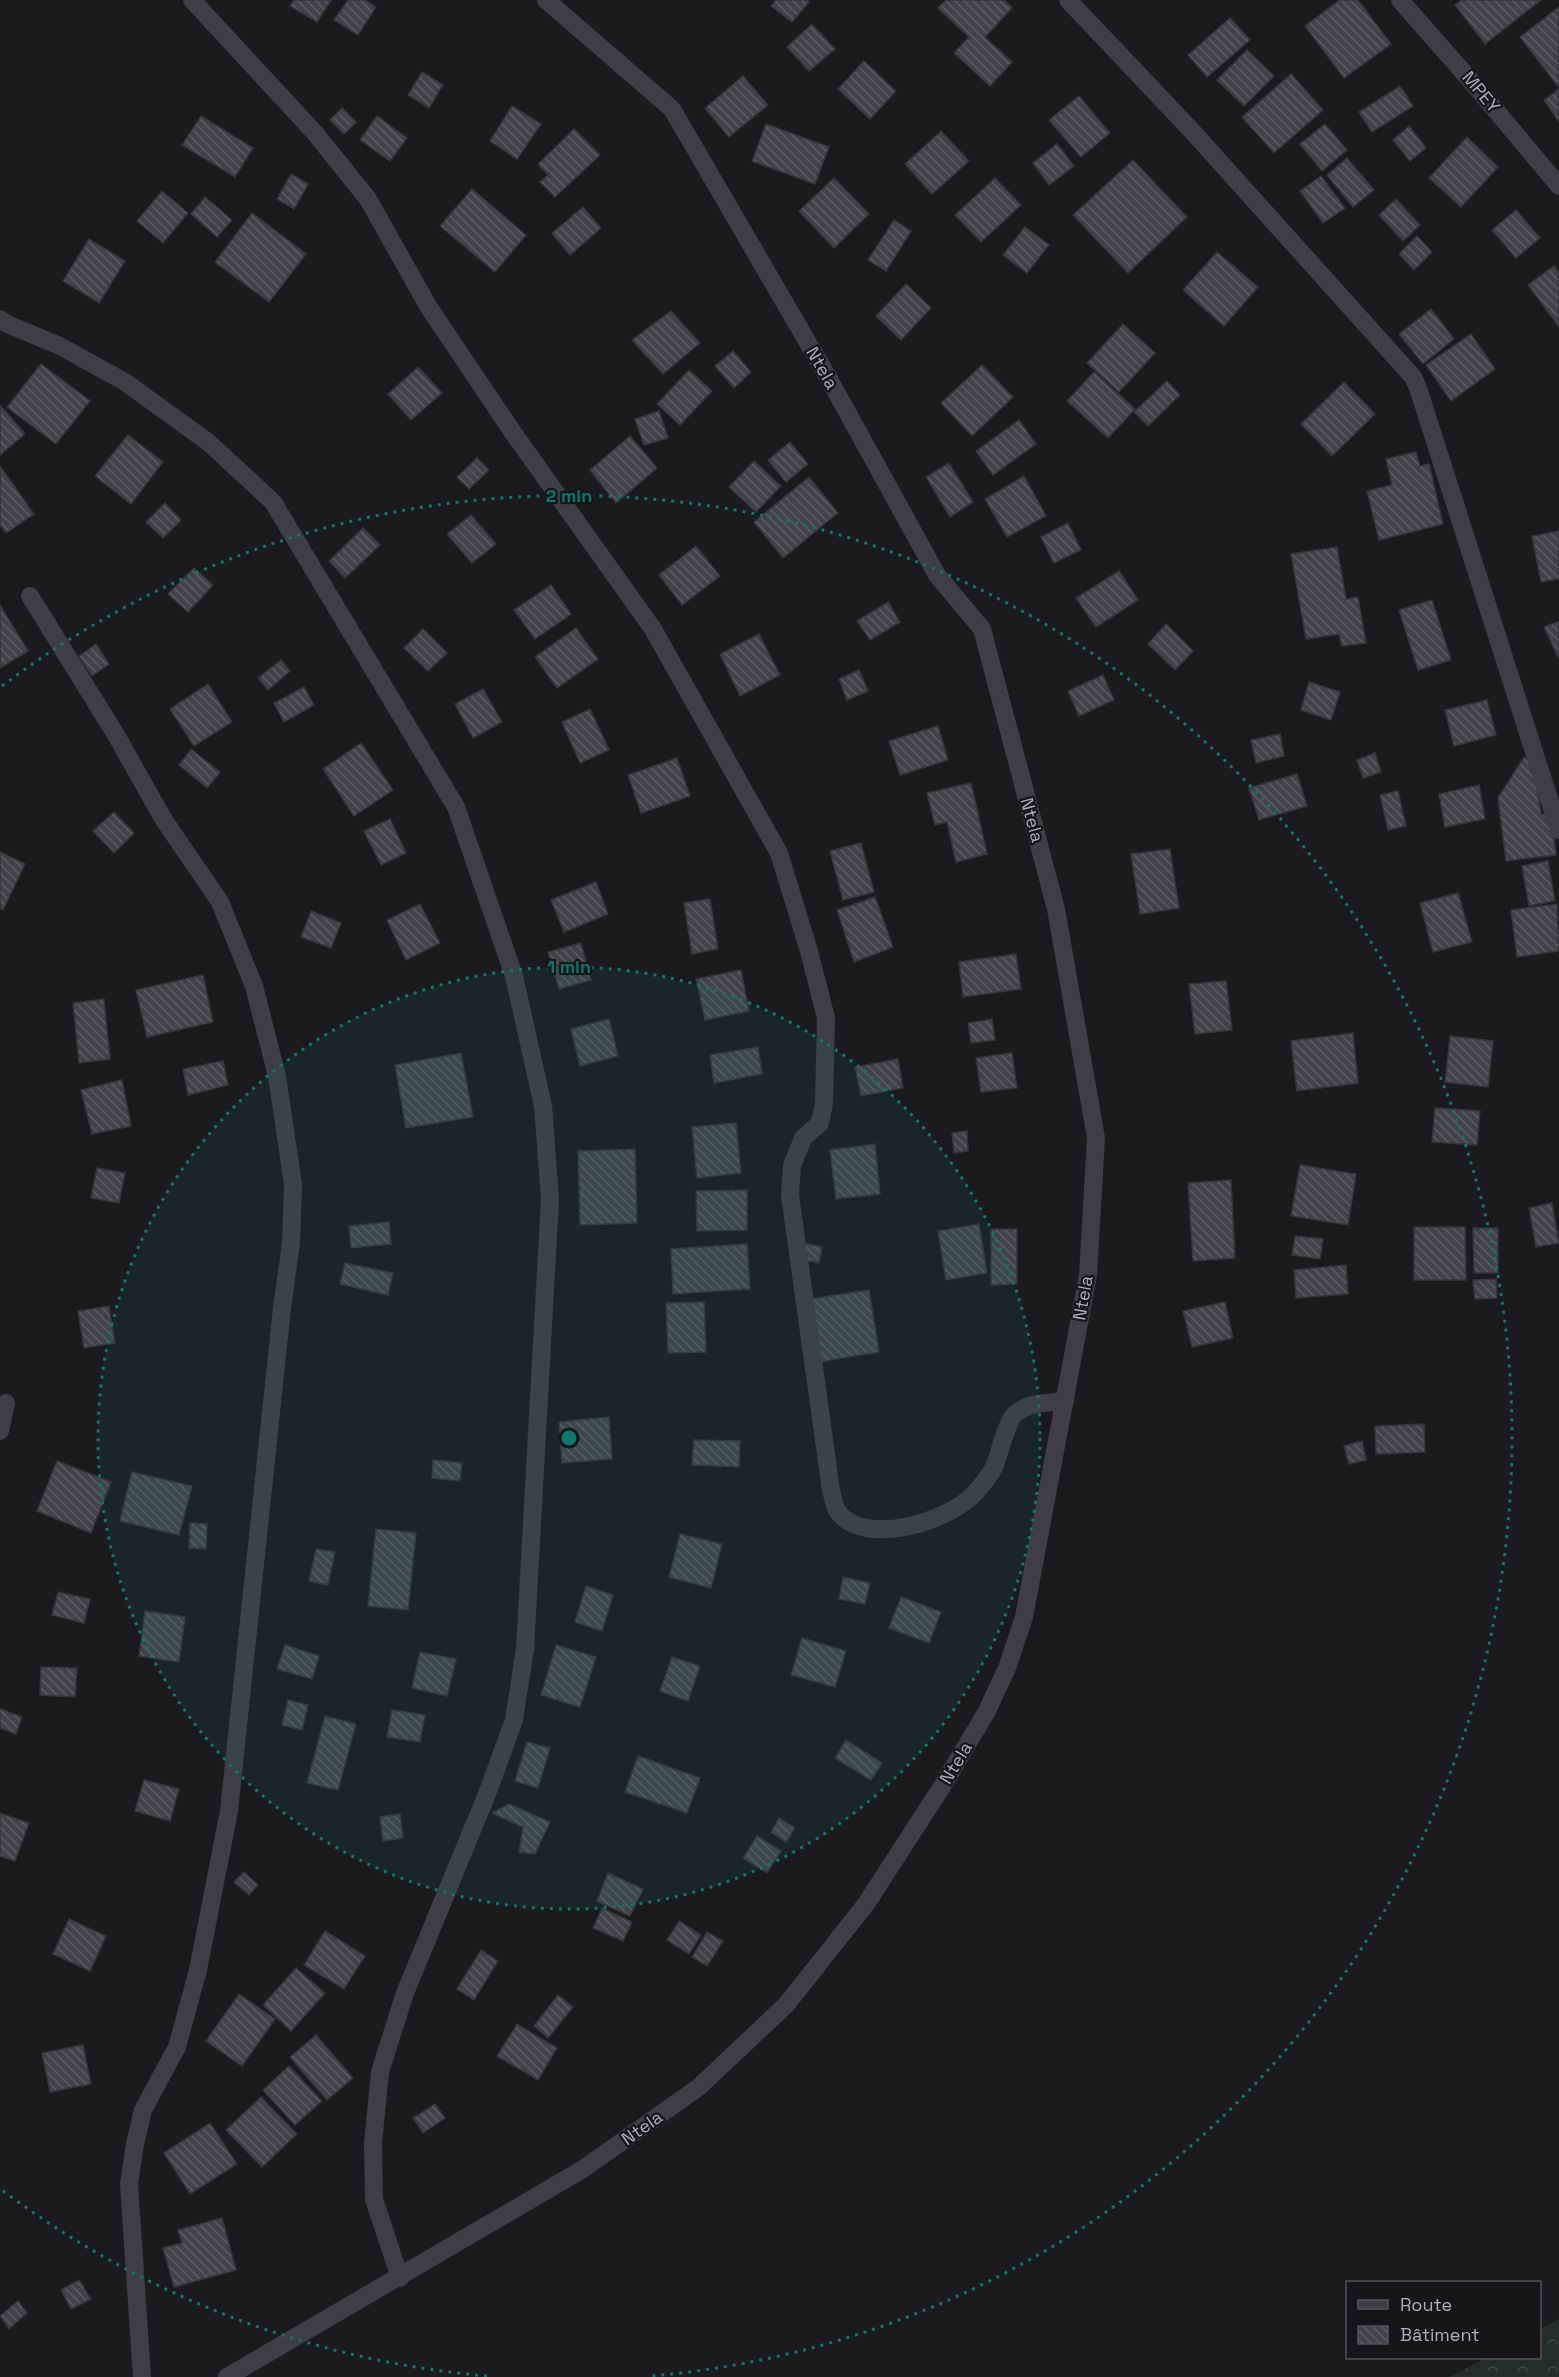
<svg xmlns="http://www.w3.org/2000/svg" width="1559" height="2377" viewBox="0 0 1559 2377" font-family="'Space Grotesk',sans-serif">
	<defs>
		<pattern id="forest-crowns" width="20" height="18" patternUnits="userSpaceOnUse" patternTransform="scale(1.5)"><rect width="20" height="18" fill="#242d27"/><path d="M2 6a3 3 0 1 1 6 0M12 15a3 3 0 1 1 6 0" fill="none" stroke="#414944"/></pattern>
		<pattern id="building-back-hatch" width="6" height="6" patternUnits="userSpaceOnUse" patternTransform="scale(1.5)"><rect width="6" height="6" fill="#424347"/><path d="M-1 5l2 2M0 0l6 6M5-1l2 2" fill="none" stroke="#5b5c60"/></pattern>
	</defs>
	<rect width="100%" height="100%" fill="#1b1b1d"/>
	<!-- forest -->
	<path fill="url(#forest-crowns)" d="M1559,2319V2377H1449L1486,2358H1540V2329Z"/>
	<!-- building -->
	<g fill="url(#building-back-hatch)" stroke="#363539" stroke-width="1.5">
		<path d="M294,0H331L317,22L290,6Z"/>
		<path d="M348,0H365L376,7L358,35L334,20Z"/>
		<path d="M776,0H807L809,2L792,22L771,6Z"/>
		<path d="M946,0H1004L1012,8L985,37L1012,62L990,86L954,53L969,37L938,8Z"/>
		<path d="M1340,0H1358L1391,44L1344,78L1305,26Z"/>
		<path d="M1462,0H1541L1485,44L1455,5Z"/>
		<path d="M1559,7V85L1558,86L1520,37Z"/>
		<path d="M1230,18L1250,40L1207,77L1188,55Z"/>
		<path d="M812,24L835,49L809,71L787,47Z"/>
		<path d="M1247,50L1274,76L1244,106L1217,80Z"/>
		<path d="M864,61L896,91L870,119L838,89Z"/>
		<path d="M422,72L443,85L429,108L408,95Z"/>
		<path d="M1291,74L1323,110L1274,153L1242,117Z"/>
		<path d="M743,76L768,105L729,137L705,108Z"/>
		<path d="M1400,86L1413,106L1372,132L1359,112Z"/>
		<path d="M1559,89V122L1544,100Z"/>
		<path d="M1079,96L1110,133L1081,157L1049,120Z"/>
		<path d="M512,106L541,124L517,159L490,141Z"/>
		<path d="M342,108L356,122L344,134L330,120Z"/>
		<path d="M201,116L253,148L235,177L182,145Z"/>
		<path d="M377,116L407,138L390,161L360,140Z"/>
		<path d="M766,124L829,147L815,184L752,161Z"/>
		<path d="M1325,124L1347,150L1322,171L1300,144Z"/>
		<path d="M1409,126L1426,148L1410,161L1393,140Z"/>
		<path d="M574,129L600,155L555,197L540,182L548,175L538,164Z"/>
		<path d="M941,131L969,161L932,194L905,164Z"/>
		<path d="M1467,137L1498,167L1461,207L1429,178Z"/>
		<path d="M1057,144L1074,166L1049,185L1033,163Z"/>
		<path d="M1347,158L1374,190L1353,207L1327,175Z"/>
		<path d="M1133,160L1187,217L1128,273L1073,215Z"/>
		<path d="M291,174L308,184L294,209L277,199Z"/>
		<path d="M1321,176L1345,208L1323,223L1300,191Z"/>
		<path d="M834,178L869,214L834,248L799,211Z"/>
		<path d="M995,178L1021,205L981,242L955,215Z"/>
		<path d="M472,189L526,235L495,272L440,226Z"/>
		<path d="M162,191L188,213L163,243L137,221Z"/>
		<path d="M205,197L232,220L217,237L191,214Z"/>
		<path d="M1396,199L1420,225L1403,241L1379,215Z"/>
		<path d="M583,207L601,228L570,255L552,233Z"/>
		<path d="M1516,210L1540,238L1516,258L1492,230Z"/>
		<path d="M252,213L306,254L269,302L215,262Z"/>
		<path d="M894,220L911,231L886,271L868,260Z"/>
		<path d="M1025,227L1049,245L1027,273L1003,255Z"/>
		<path d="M1417,236L1432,252L1414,270L1399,254Z"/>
		<path d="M89,239L125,261L99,303L63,281Z"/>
		<path d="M1217,252L1258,287L1224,326L1183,290Z"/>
		<path d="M1554,266L1559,273V327L1528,285Z"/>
		<path d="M906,284L931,308L901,340L876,316Z"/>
		<path d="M1431,309L1454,339L1423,364L1399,334Z"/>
		<path d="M671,311L700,343L663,374L632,340Z"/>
		<path d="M1123,324L1155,353L1119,392L1087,363Z"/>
		<path d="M1471,334L1495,369L1451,401L1426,365Z"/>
		<path d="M733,351L751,372L734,388L715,366Z"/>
		<path d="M41,364L90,401L56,444L7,407Z"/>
		<path d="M982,365L1013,397L972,436L941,403Z"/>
		<path d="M418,367L442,393L411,420L388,394Z"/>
		<path d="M689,370L712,391L680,425L657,404Z"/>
		<path d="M1094,372L1135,409L1108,438L1067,401Z"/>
		<path d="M1167,381L1180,395L1148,426L1134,412Z"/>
		<path d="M1344,382L1375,414L1332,456L1301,424Z"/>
		<path d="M0,405L25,434L0,455Z"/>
		<path d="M659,411L668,438L644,445L635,419Z"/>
		<path d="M1019,420L1036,444L993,475L976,451Z"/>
		<path d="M128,435L163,462L131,504L95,476Z"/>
		<path d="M630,436L657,468L616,503L590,470Z"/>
		<path d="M790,442L808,464L786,482L768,460Z"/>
		<path d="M1416,452L1420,466L1429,464L1443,524L1379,540L1367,491L1392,485L1386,459Z"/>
		<path d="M477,458L489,470L469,489L457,477Z"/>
		<path d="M754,461L781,486L756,512L729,487Z"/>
		<path d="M949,463L973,502L950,517L926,477Z"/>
		<path d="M0,466L34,514L6,533L0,525Z"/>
		<path d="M1024,476L1046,516L1007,537L985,499Z"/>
		<path d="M809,477L838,513L783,558L754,522Z"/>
		<path d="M165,503L181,520L163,538L146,522Z"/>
		<path d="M471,515L496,544L472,563L447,534Z"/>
		<path d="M1068,523L1081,550L1054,563L1041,537Z"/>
		<path d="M363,528L380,545L345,578L329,561Z"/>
		<path d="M1559,531V579L1541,582L1532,536Z"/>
		<path d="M696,546L720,576L682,605L659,575Z"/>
		<path d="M1337,547L1346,599L1358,597L1366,643L1342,646L1339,634L1306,639L1291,554Z"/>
		<path d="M194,568L213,585L188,612L168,594Z"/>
		<path d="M1119,571L1138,600L1096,627L1076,598Z"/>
		<path d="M551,585L571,614L535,639L514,610Z"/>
		<path d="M1432,600L1451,660L1418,670L1399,610Z"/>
		<path d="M888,602L900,622L870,640L857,621Z"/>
		<path d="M0,605L28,651L0,668Z"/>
		<path d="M1559,621V659L1544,627Z"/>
		<path d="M1166,624L1193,651L1175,670L1148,644Z"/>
		<path d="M576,628L598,659L557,688L535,657Z"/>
		<path d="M423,629L447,653L428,671L404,648Z"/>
		<path d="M759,634L780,675L740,696L720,654Z"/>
		<path d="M96,644L109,664L92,676L79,656Z"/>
		<path d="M281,660L290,671L268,690L258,678Z"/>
		<path d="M859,670L868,691L847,700L839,679Z"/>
		<path d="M1103,675L1114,700L1079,716L1068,691Z"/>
		<path d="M1309,682L1340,692L1331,720L1301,710Z"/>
		<path d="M208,684L232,722L194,746L170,709Z"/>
		<path d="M304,687L314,705L284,722L274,703Z"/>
		<path d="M483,689L502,722L473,738L455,704Z"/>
		<path d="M1487,700L1496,735L1454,746L1445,710Z"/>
		<path d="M590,709L609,750L580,763L562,722Z"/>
		<path d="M938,726L948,760L900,775L889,741Z"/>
		<path d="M1280,734L1284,756L1256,763L1251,740Z"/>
		<path d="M361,743L393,790L354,816L323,769Z"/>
		<path d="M191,749L220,772L207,788L179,765Z"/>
		<path d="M1375,753L1381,772L1363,778L1357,760Z"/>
		<path d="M1524,757L1534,763L1541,814L1551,816L1556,855L1506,861L1498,798Z"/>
		<path d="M677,758L690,796L641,813L628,775Z"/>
		<path d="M1297,774L1307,806L1259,820L1249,788Z"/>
		<path d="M971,783L987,854L956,862L947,822L935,825L927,793Z"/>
		<path d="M1479,785L1485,819L1445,827L1439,794Z"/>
		<path d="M1398,791L1406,826L1388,830L1380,795Z"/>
		<path d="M114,812L134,833L114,853L93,831Z"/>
		<path d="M390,819L406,853L381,865L364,831Z"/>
		<path d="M861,843L874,892L843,900L830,851Z"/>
		<path d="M1170,849L1179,908L1140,914L1131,854Z"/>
		<path d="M0,852L25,864L3,910L0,908Z"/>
		<path d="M1548,861L1555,901L1529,906L1522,866Z"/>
		<path d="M596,882L608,914L564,932L551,900Z"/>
		<path d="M1458,893L1472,942L1433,952L1420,903Z"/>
		<path d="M875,897L893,947L854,962L837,910Z"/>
		<path d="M710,899L718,949L692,954L684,903Z"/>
		<path d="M420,904L440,943L406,960L387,920Z"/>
		<path d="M1557,904L1559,951L1517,957L1511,910Z"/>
		<path d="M311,911L341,923L331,948L301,937Z"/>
		<path d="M581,943L591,980L559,989L548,952Z"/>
		<path d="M1016,954L1021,989L963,997L959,962Z"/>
		<path d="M741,970L749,1011L705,1020L696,979Z"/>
		<path d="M203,975L213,1022L147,1037L136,990Z"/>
		<path d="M1226,981L1232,1030L1195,1034L1189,984Z"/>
		<path d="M104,999L110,1059L79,1063L73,1003Z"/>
		<path d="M609,1019L618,1056L580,1066L571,1029Z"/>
		<path d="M992,1019L995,1040L971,1043L968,1023Z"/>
		<path d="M1353,1033L1358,1083L1297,1091L1291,1041Z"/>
		<path d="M1450,1036L1493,1041L1488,1087L1445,1082Z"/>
		<path d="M758,1047L762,1074L714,1083L710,1055Z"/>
		<path d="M461,1053L473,1117L406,1128L395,1065Z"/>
		<path d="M1012,1053L1017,1088L981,1092L976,1058Z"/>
		<path d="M898,1059L903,1088L861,1096L855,1067Z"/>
		<path d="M223,1061L228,1085L188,1095L183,1069Z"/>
		<path d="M122,1080L131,1126L92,1134L81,1090Z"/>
		<path d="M1435,1108L1480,1111L1477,1145L1432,1142Z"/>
		<path d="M736,1123L741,1173L697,1178L692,1127Z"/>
		<path d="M967,1131L968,1151L954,1153L952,1133Z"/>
		<path d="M875,1144L880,1194L836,1199L830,1150Z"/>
		<path d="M635,1149L637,1223L580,1225L578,1151Z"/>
		<path d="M1300,1165L1356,1174L1348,1225L1291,1216Z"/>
		<path d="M97,1168L125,1173L119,1203L91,1198Z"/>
		<path d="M1231,1180L1235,1258L1193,1261L1188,1183Z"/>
		<path d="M747,1190V1230L697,1231L696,1191Z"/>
		<path d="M1552,1203L1559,1243L1536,1247L1529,1208Z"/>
		<path d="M389,1222L391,1244L351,1248L349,1226Z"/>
		<path d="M979,1224L987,1273L946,1280L938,1231Z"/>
		<path d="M1414,1227H1465L1466,1280H1414Z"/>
		<path d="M1473,1228H1498V1273H1474Z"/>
		<path d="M991,1229H1017V1284L991,1285Z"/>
		<path d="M1295,1236L1323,1239L1320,1259L1292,1255Z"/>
		<path d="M803,1243L822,1247L819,1263L800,1259Z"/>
		<path d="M747,1244L750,1289L673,1294L671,1249Z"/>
		<path d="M345,1263L393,1273L388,1295L340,1284Z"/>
		<path d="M1346,1265L1348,1294L1296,1298L1294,1270Z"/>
		<path d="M1496,1279L1497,1298L1475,1299L1473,1280Z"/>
		<path d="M869,1290L879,1352L819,1362L810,1299Z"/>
		<path d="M704,1302L706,1352L668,1353L666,1303Z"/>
		<path d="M1225,1302L1233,1338L1192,1347L1183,1311Z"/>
		<path d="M109,1306L115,1343L84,1348L78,1311Z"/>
		<path d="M609,1417L612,1459L562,1463L559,1422Z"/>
		<path d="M1424,1424L1425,1452L1376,1454L1375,1426Z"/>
		<path d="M694,1440L740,1441L739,1467L692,1465Z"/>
		<path d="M1362,1441L1366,1460L1349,1464L1344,1446Z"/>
		<path d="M433,1460L462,1463L460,1481L432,1478Z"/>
		<path d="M57,1461L111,1482L91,1533L37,1511Z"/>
		<path d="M132,1472L192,1486L179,1535L120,1521Z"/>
		<path d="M190,1523L207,1524L206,1549L189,1548Z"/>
		<path d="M376,1529L416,1533L408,1610L368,1606Z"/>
		<path d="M680,1534L722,1544L711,1588L669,1577Z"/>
		<path d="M316,1549L335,1552L328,1585L309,1581Z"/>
		<path d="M843,1577L870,1583L865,1604L839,1599Z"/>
		<path d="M586,1586L613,1595L602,1631L575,1622Z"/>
		<path d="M58,1592L90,1599L84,1623L52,1615Z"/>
		<path d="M901,1597L941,1612L929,1643L889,1628Z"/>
		<path d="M145,1611L185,1617L179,1662L139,1656Z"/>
		<path d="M802,1638L846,1651L835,1687L791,1675Z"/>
		<path d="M285,1645L319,1656L312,1679L277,1669Z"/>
		<path d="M556,1645L596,1657L580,1707L541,1695Z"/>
		<path d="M420,1652L456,1659L447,1696L412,1688Z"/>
		<path d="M672,1657L700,1666L688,1701L660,1691Z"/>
		<path d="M41,1667L77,1668L75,1697L40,1695Z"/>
		<path d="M288,1700L308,1705L302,1730L282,1725Z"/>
		<path d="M0,1709L22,1717L16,1734L0,1728Z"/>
		<path d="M392,1710L425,1715L420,1742L387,1737Z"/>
		<path d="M325,1716L356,1724L338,1790L307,1783Z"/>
		<path d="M846,1740L882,1763L871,1780L835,1758Z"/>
		<path d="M527,1742L550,1748L538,1788L515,1781Z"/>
		<path d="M638,1756L700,1778L687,1813L625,1792Z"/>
		<path d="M144,1780L179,1789L170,1821L135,1811Z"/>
		<path d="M509,1804L550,1822L535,1854L519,1852L523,1827L492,1813Z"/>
		<path d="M0,1813L29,1823L15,1861L0,1856Z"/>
		<path d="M400,1814L403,1838L383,1841L380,1817Z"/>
		<path d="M779,1818L795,1828L786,1842L771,1832Z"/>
		<path d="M757,1836L781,1851L767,1873L743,1858Z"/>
		<path d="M244,1872L258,1885L249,1895L234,1882Z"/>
		<path d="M608,1873L643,1889L630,1916L597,1901Z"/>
		<path d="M602,1908L632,1922L623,1941L593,1928Z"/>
		<path d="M69,1919L106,1936L90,1971L53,1954Z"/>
		<path d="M679,1921L701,1935L689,1954L667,1940Z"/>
		<path d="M325,1931L365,1956L344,1989L304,1965Z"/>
		<path d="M707,1932L723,1941L707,1966L692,1957Z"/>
		<path d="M481,1950L498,1961L474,2000L457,1989Z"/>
		<path d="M296,1968L325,1993L291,2031L263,2005Z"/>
		<path d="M239,1994L275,2019L242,2066L206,2041Z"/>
		<path d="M558,1995L573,2007L548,2038L534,2026Z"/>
		<path d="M517,2024L557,2048L538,2080L497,2056Z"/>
		<path d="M316,2035L353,2078L327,2100L290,2057Z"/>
		<path d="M83,2045L91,2084L50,2092L42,2053Z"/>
		<path d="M289,2066L322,2101L295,2125L263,2090Z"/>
		<path d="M261,2097L297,2134L262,2167L226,2130Z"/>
		<path d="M435,2104L445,2118L423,2133L413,2118Z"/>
		<path d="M210,2123L237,2164L190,2194L164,2153Z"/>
		<path d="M222,2218L236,2270L174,2287L163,2248L182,2243L178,2230Z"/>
		<path d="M79,2280L91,2299L71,2309L61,2290Z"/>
		<path d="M18,2301L27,2313L9,2329L0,2316Z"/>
	</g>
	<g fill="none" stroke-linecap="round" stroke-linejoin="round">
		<!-- minor -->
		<g stroke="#3e3e44" stroke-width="18">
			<path d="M192,0L315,133L368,199L428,306L514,434L653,629L779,853L809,951L826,1018L824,1103L820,1123L803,1138L792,1166L790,1195L831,1490C833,1497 834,1507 838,1512C866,1548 949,1521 975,1493C981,1486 990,1476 994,1467C999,1456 1006,1424 1013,1416C1026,1402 1047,1403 1065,1401"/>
			<path d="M1068,0L1193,132L1413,377L1418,388L1559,830"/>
			<path d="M1400,0L1472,82L1559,186"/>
			<path d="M0,319L7,324L60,346L125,382L208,442L273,502L456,807L514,976L543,1106L550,1199L525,1649L514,1720L487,1794L405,1993L380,2072L373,2143L374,2199L400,2278"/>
			<path d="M30,596L116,735L164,820L220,902L254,986L277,1076L293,1184L291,1243L282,1308L229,1811L198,1970L177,2047L143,2110L135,2144L129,2184L142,2377"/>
			<path d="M0,1431L6,1403"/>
			<path d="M227,2377L583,2169L699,2087L786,2005L866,1904L943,1785L987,1711L1007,1668L1024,1617L1088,1275L1096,1138L1056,909L982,629L937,575L829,379L672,109L546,0"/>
		</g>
	</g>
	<!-- distance rings -->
	<circle cx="569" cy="1438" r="471" fill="#0f766e" fill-opacity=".12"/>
	<g fill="none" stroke="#0f766e" stroke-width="3" stroke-dasharray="3 6">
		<circle cx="569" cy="1438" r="471"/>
		<path d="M487 2376A942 942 0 0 1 2 2190M2 686A942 942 0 1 1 651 2376"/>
	</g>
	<g text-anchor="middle" stroke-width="4.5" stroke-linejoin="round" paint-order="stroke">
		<!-- street labels -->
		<g font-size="18" fill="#adafbc" stroke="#161618">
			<text transform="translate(1481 92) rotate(50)" y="6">MPEY</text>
			<text transform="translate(822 368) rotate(60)" y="6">Ntela</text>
			<text transform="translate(1032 820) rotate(75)" y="6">Ntela</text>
			<text transform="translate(1083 1298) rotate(-80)" y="6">Ntela</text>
			<text transform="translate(956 1763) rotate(-59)" y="6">Ntela</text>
			<text transform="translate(642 2128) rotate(-35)" y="6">Ntela</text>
		</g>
	</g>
	<circle cx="569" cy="1438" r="9" fill="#0f766e" stroke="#161618" stroke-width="3"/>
	<g font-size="18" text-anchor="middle" font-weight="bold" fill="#0f766e" stroke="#161618" stroke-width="4.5" stroke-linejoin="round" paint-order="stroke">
		<text x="569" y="502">2 min</text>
		<text x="569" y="973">1 min</text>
	</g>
	<!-- legend -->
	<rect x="1346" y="2281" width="195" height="78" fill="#161618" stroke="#52535a" stroke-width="1.5"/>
	<rect x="1358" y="2300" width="30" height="9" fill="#3e3e44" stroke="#52535a" stroke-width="1.5"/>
	<text x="1400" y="2311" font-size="18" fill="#adafbc">Route</text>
	<rect x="1358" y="2326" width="30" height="18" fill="url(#building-back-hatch)" stroke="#52535a" stroke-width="1.5"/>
	<text x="1400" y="2341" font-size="18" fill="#adafbc">Bâtiment</text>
</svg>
